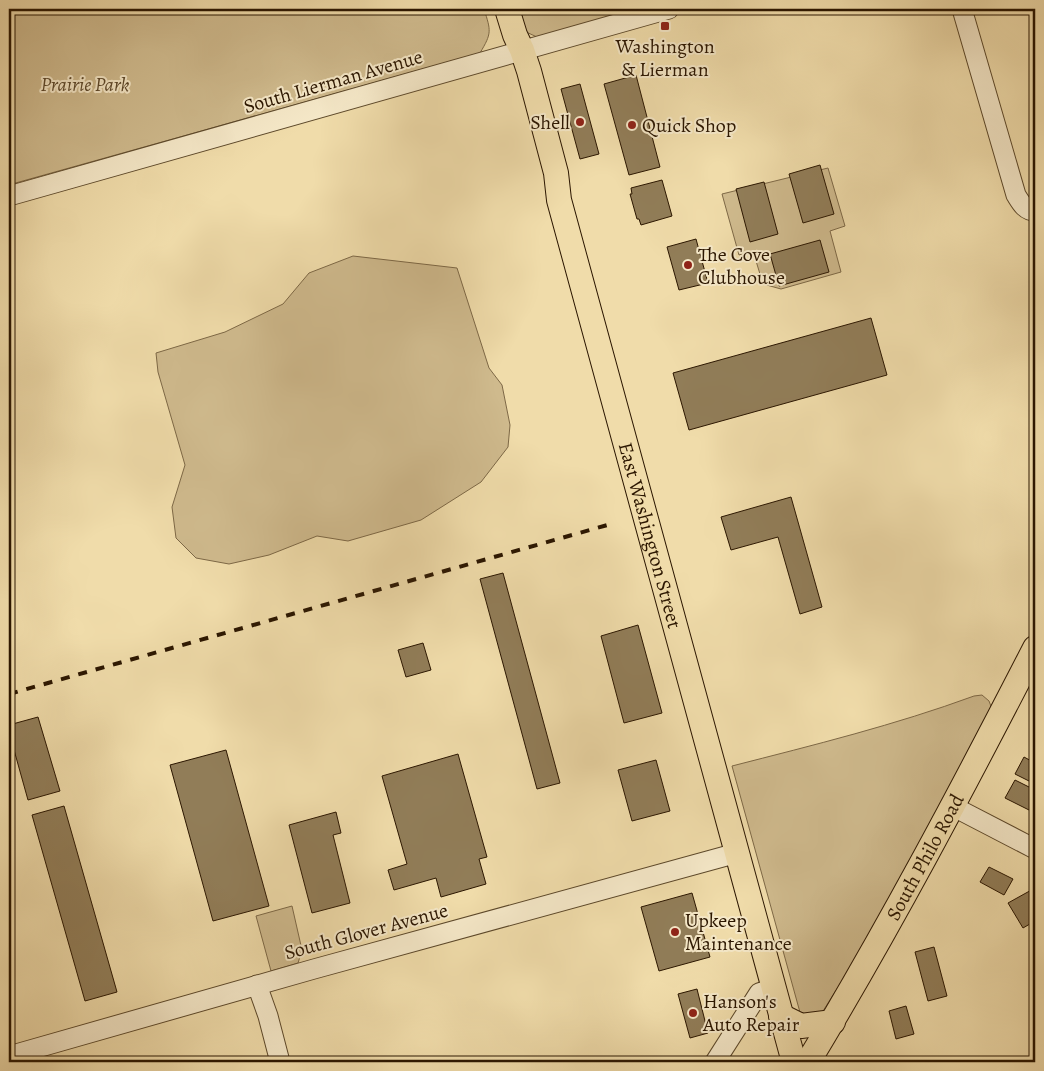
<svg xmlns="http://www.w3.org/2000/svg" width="1044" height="1071" viewBox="0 0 1044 1071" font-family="Alegreya,serif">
	<rect width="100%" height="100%" fill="#f0dcaa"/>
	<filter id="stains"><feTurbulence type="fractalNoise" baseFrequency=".004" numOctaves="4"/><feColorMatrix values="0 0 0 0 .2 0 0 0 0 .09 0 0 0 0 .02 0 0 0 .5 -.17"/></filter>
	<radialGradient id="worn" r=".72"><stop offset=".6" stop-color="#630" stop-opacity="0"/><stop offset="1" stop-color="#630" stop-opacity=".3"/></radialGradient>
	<!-- green -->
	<g fill="#cfba8d" stroke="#7d6846">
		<path d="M9,9H484C491,31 492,33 480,53L12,184L9,183Z"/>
		<path d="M518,9H640L537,37L524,31Z"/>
		<path d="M828,168L845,226L830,231L841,272L781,289L763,284L753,251L739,255L722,194Z"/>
		<path d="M353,256L457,268L489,368L502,385L510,425L508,447L481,482L421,520L348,541L317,536L269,555L229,564L196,558L176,538L172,507L185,465L158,372L156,353L225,332L283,304L309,273Z"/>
		<path d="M982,695L989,701L992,709L859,954L823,1011L817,1015L801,1016L732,766C814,745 895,725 974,696Z"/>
		<path d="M292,906L302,950L298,963L271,971L256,916Z"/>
	</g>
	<!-- building -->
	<g fill="#917d58" stroke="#2b1600">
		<path d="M636,75L660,167L629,175L604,84Z"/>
		<path d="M580,84L599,154L580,159L561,89Z"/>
		<path d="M820,165L834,214L803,223L789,174Z"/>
		<path d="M662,180L672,216L641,225L639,219H637L630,194H632L631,188Z"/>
		<path d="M764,182L778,234L750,242L736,189Z"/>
		<path d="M696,239L708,283L679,290L667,247Z"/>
		<path d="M820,240L829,272L779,286L770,254Z"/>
		<path d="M871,318L887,375L689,430L673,373Z"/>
		<path d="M791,497L822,607L800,614L778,537L731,550L721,517Z"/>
		<path d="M503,573L560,783L537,789L480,579Z"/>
		<path d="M638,625L662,713L624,723L601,636Z"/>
		<path d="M423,643L431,670L406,677L398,650Z"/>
		<path d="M38,717L60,791L28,800L9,732V725Z"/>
		<path d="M226,750L269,906L213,921L170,765Z"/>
		<path d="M458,754L487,857L479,859L486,884L441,897L436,878L394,890L388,870L407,864L382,776Z"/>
		<path d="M1024,757L1035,763V784L1015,774Z"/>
		<path d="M656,760L670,811L632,821L618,770Z"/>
		<path d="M1015,780L1035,790V813L1005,798Z"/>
		<path d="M64,806L117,992L85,1001L32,815Z"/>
		<path d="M336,812L341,833L333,835L350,903L312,913L289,825Z"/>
		<path d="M989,867L1013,879L1004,895L980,882Z"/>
		<path d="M1035,888V921L1023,928L1008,903Z"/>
		<path d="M692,893L710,957L659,971L641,907Z"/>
		<path d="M934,947L947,996L928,1001L915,952Z"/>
		<path d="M697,989L708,1033L690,1038L678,994Z"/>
		<path d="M906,1006L914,1034L896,1039L889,1011Z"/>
	</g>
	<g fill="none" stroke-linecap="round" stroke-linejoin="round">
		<!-- minor casing -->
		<g stroke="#5c482a" stroke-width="21">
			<g id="minor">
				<path d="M962,9L1016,195C1021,203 1025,211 1035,211"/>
				<path d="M9,196L669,9"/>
				<path d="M952,806L1035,849"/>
				<path d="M257,985L268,1016L280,1062"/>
				<path d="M9,1056L314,969L737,853"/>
				<path d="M715,1062L759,993L773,988"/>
			</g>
		</g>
		<!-- major casing -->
		<g stroke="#2b1600" stroke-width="26">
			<g id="major">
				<path id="s1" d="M507,9L515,35L522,50L529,71L556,173L559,200L794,1062"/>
				<path d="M781,1016L801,1026L833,1022"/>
				<path id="s2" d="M808,1062C889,928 963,788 1035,648"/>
			</g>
		</g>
		<!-- minor -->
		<use href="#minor" stroke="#f5e8c8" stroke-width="19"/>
		<!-- major -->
		<use href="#major" stroke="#f0dcaa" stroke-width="24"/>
		<!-- rail -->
		<path stroke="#2b1600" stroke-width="4" stroke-dasharray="9 9" stroke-linecap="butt" d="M9,694L611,524"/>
	</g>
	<!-- markers -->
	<g fill="#8f2418" stroke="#f5e8c8" stroke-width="2">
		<rect x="660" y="21" width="10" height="10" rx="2.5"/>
		<circle cx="580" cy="122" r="5"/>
		<circle cx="632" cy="125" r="5"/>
		<circle cx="688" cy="265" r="5"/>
		<circle cx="675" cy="932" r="5"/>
		<circle cx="693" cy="1013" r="5"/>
	</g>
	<g text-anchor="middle" stroke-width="4" stroke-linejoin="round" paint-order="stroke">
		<!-- poi labels -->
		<g font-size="20" fill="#2b1600" stroke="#f5e8c8" text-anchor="start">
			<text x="665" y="53" text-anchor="middle">Washington<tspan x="665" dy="23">&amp; Lierman</tspan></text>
			<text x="570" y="129" text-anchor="end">Shell</text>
			<text x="642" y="132">Quick Shop</text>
			<text x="698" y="261">The Cove<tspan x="698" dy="23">Clubhouse</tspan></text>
			<text x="685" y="927">Upkeep<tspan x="685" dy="23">Maintenance</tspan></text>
			<text x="703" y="1008">Hanson's<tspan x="703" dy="23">Auto Repair</tspan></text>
		</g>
		<!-- street labels -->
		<g font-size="20" fill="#2b1600" stroke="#f5e8c8">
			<text transform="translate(333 81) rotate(-16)" y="7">South Lierman Avenue</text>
			<text dy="7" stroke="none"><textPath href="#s1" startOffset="546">East Washington Street</textPath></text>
			<text dy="7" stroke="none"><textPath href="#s2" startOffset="236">South Philo Road</textPath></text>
			<text transform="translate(366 931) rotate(-15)" y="7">South Glover Avenue</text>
		</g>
		<!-- park labels -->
		<g font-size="20" font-style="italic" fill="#5c472a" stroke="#f5e8c8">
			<text x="85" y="91">Prairie Park</text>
		</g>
	</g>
	<!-- margin -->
	<rect width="1044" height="1071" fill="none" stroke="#f0dcaa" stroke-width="30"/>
	<rect x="10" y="10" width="1024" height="1051" fill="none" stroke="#2b1600" stroke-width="2.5"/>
	<rect x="15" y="15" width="1014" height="1041" fill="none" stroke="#2b1600"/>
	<rect width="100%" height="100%" filter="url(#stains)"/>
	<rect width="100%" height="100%" fill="url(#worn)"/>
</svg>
